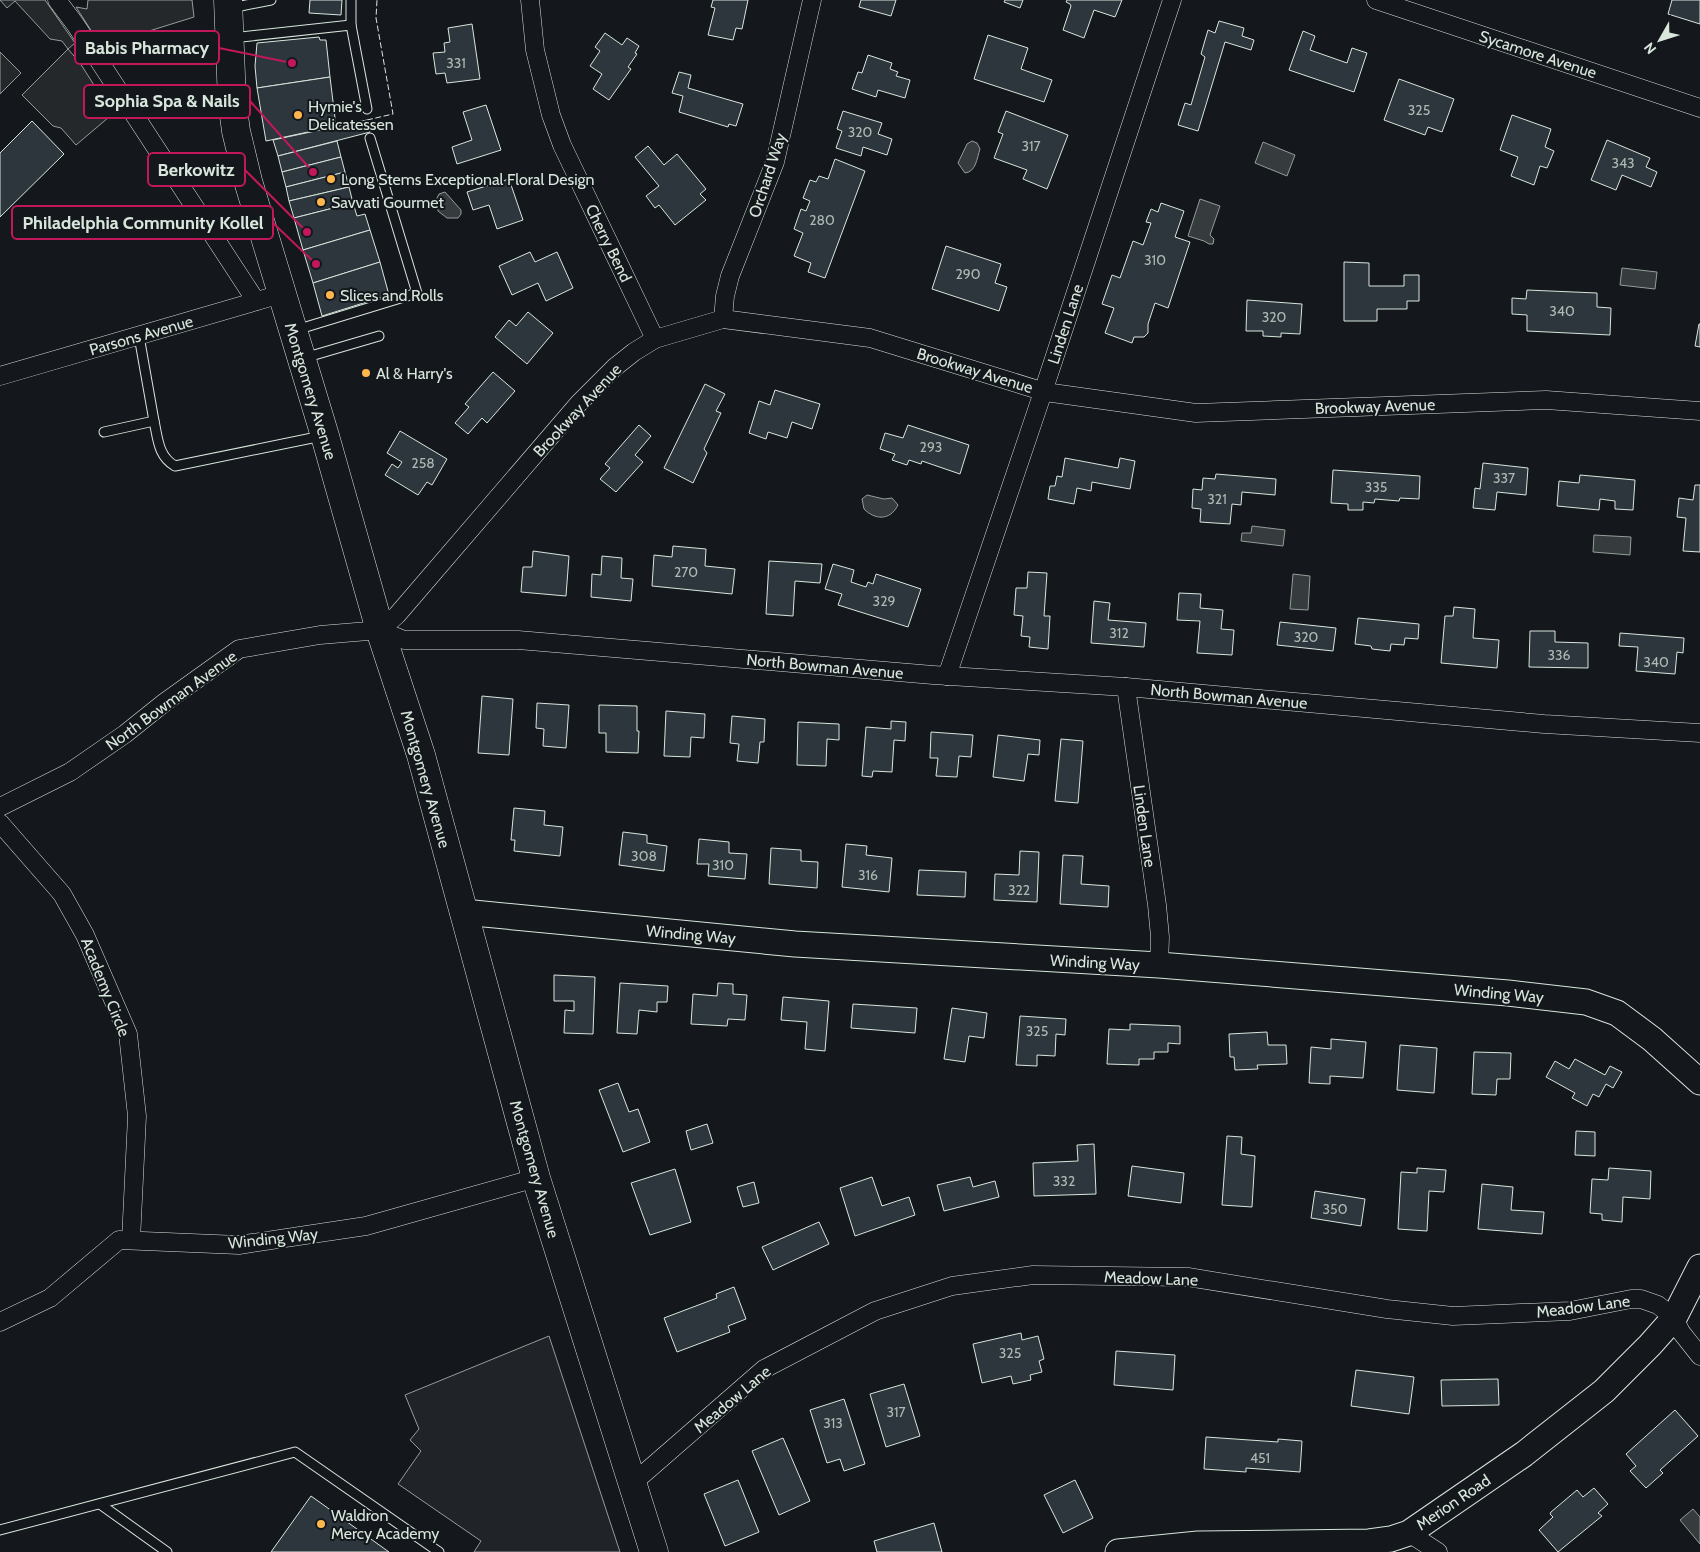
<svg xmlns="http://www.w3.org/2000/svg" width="1700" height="1552" viewBox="0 0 1700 1552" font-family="Cabin,sans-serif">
	<rect width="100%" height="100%" fill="#14181c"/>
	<!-- green -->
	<path fill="#202428" stroke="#939e99" d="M549,1336L620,1552H474L481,1541L398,1484L421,1451L410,1440L419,1429L405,1395Z"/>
	<!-- parking -->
	<g fill="#24282b" stroke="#939e99">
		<path d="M0,0H45L75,43L68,49L80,63L99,93L115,112L76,145L61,128L53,126L22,95L68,49L62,41L50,39L15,1L7,8Z"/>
		<path d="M88,0H192L194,17L101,46L76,7L87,9Z"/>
		<path d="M0,52L21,73L0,94Z"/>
	</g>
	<!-- water -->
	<g fill="#363b3e" stroke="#939e99">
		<path d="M972,141L977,143L980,149C977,158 976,172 965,173L958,163L967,144Z"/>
		<path d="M1263,142L1295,155L1287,176L1255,163Z"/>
		<path d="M445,192L461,210V214L458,218H447L438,211L437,206L435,202L439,194Z"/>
		<path d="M1200,199L1220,206L1210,235L1214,239L1213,244H1209L1204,241L1188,236Z"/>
		<path d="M1622,268L1657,272L1655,289L1620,285Z"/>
		<path d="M867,495L884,499L892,498L898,505C890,521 875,520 864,509L862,499Z"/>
		<path d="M1252,526L1285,530L1283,546L1241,541L1242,533H1251Z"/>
		<path d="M1594,535L1631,537L1630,555L1593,552Z"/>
		<path d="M1293,574L1310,576L1308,610L1290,609Z"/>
		<path d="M1693,1509L1700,1517V1544L1680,1520Z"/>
	</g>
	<!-- building -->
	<g fill="#2c363c" stroke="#d8e6dc">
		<path d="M310,0H342L341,15L309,13Z"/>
		<path d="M713,0H748L742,29L736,28L733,40L708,35L715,8L711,7Z"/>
		<path d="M861,0H896L891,16L859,7Z"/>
		<path d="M1005,0H1023L1020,8L1004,2Z"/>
		<path d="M1067,0H1122L1115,17L1094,10L1084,38L1063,30L1071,6L1070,4L1066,2Z"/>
		<path d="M1672,0H1700V24L1668,14Z"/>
		<path d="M1219,21L1244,28L1242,36L1254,40L1251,50L1225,42L1198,131L1178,125L1185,103L1191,105L1205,57L1201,54L1208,30L1215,33Z"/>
		<path d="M472,24L480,79L447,83L445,73L436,74L433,53L445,52L444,43L450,42L448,28Z"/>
		<path d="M1303,31L1315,36L1310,50L1347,63L1352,48L1367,53L1354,92L1289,70Z"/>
		<path d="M605,33L622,45L627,38L639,46L635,53L637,54L628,67L631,69L609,100L593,89L602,74L590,66L600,51L595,47Z"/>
		<path d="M988,35L1028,48L1021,69L1052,80L1044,102L974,79Z"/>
		<path d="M319,37L320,40H326L330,77L257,88L255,66L257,43Z"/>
		<path d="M868,55L892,63L890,69L898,72L896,76L910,80L905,98L878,90L876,97L852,89L858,72L862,73Z"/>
		<path d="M679,72L691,75L688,88L743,104L736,126L729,124L728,127L679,112L683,96L672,93Z"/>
		<path d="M330,77L336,126L266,141L257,88Z"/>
		<path d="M1399,79L1454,99L1442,132L1428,127L1425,135L1384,120Z"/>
		<path d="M486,105L501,150L457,164L452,147L472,140L463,112Z"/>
		<path d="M843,111L882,123L878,134L892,139L887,155L863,147L861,156L836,148L842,131L837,129Z"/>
		<path d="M1006,111L1068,135L1047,189L1023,179L1027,170L994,158L1003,134L998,132Z"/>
		<path d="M1512,115L1551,129L1545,147L1554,151L1547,168L1540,166L1534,185L1511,176L1518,157L1500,150Z"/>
		<path d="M367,120L370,132L278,156L273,140Z"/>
		<path d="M32,121L64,154L0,217V153Z"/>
		<path d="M1607,140L1650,158L1646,167L1657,172L1651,187L1622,175L1616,190L1591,180Z"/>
		<path d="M337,141L341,157L282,172L278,156Z"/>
		<path d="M648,146L664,165L677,154L706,189L700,194L706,200L675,225L659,205L655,208L646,196L659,186L635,157Z"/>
		<path d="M341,157L345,172L286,187L282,172Z"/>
		<path d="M835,159L865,171L825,278L808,272L811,263L794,256L803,233L794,229L801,209L806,211L810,201L803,198L810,180L816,182L819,176L828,179Z"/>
		<path d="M345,172L349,187L289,201L286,187Z"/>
		<path d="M509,179L523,220L497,229L489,205L473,210L467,192Z"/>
		<path d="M349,187L353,203L294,218L289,201Z"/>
		<path d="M353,203L357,216L365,214L370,230L303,250L294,218Z"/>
		<path d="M1161,203L1184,211L1175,237L1190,242L1168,308L1155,303L1148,324V333L1144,337H1134L1132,343L1105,333L1114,308L1102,304L1112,275L1120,278L1133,241L1143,245L1151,223L1146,222L1151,209L1158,212Z"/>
		<path d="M370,230L380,262L313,283L303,250Z"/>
		<path d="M946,246L1001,264L995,283L1007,287L999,311L932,289Z"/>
		<path d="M530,252L535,262L557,252L573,288L546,301L538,283L512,295L499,266Z"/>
		<path d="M380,262L389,295L322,316L313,283Z"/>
		<path d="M1344,262L1369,263V286H1404V275H1419V301H1407V309H1377V321H1344Z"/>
		<path d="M1527,290L1597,293V307L1611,308L1610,335L1527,331V315L1512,314V298L1526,299Z"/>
		<path d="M1247,300L1302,304L1300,334L1281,333V337L1263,336V331H1246Z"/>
		<path d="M528,312L553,333L527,364L495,337L509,320L516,326Z"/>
		<path d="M1699,324H1700V347L1695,346Z"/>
		<path d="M493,372L515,391L487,423L482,418L468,434L455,423L469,407L465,404Z"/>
		<path d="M705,384L725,394L716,411L721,413L704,449L707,453L693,483L664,468Z"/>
		<path d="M775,390L820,404L812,429L792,422L787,438L768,432L766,439L749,433L759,401L770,405Z"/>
		<path d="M639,425L651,436L635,455L643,462L616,492L600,479L610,468L605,464Z"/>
		<path d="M908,425L969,445L960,474L922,461L921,464L909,460L907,465L892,460L895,454L880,449L885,433L903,438Z"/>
		<path d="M400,431L447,459L432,485L427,482L418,495L385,475L392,464L398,468L402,462L387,453Z"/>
		<path d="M1065,458L1118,468L1120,458L1135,461L1130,489L1092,482L1091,491L1077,488L1074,504L1048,499L1050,486H1055L1057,476L1062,477Z"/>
		<path d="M1483,463L1528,468L1526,495L1497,492L1495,510L1473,508L1475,488L1480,489Z"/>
		<path d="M1333,470L1420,476L1419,499L1400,498L1399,501L1375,499L1374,503L1363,502V510H1348V504L1331,503Z"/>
		<path d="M1216,474L1276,479L1275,495L1242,492L1241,505L1232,504L1230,524L1200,522L1201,509L1192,508L1193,489L1202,490L1203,478L1215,479Z"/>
		<path d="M1580,475L1635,480L1633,510L1615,509V501L1600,499L1599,510L1557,506L1559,481L1579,483Z"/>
		<path d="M1695,485H1700V552L1683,551L1686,518L1677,517L1679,498L1693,500Z"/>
		<path d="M673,546L706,549L705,566L735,569L732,594L652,586L654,555L672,557Z"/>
		<path d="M533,551L569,556L566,596L521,592L523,567H532Z"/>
		<path d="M602,556L622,558L621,578L633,579L631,601L591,597L592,574L601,575Z"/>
		<path d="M769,561L822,564L820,583L795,581L793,616L766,614Z"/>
		<path d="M833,564L854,570L851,582L866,587L868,582L873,584L876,574L921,589L908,627L838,605L842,594L825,589Z"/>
		<path d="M1028,572L1047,573L1044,616H1050L1048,649L1029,647L1030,637L1021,636L1023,616L1014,615L1016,588H1027Z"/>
		<path d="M1179,593L1201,594L1200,608L1223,610L1221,629L1234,630L1232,655L1197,653L1200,621L1177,620Z"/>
		<path d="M1094,601L1110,603L1108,620L1146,623L1144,647L1091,643Z"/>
		<path d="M1454,607L1475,609L1473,638L1499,640L1497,668L1441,663L1445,616H1453Z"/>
		<path d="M1358,618L1419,624L1418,639L1405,638L1404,645L1391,644L1390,651L1372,649L1371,646L1355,644Z"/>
		<path d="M1280,622L1336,628L1333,651L1277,645Z"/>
		<path d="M1530,631H1555V642L1588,643V668L1529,667Z"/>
		<path d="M1620,633L1684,638L1683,653L1677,652L1675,674L1636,671L1638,647L1619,646Z"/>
		<path d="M482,696L513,699L509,755L478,753Z"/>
		<path d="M537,703L569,705L566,748L543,746L544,729L536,728Z"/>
		<path d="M599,705L637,706V731H639L638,753L606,752V733H599Z"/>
		<path d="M666,711L705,714L704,738L691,737L690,757L664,756Z"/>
		<path d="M732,716L765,719L764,742H760L758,763L737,761L739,744L730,743Z"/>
		<path d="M891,721L906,722L905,741L894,740L892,772L873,771L872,777L862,776L866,727L891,729Z"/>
		<path d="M798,722L839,724V740L827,739L826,766L797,765Z"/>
		<path d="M931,732L973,735L971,757L959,756L957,777L936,776L938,758H930Z"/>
		<path d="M998,735L1040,740L1039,755L1028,754L1024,781L993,777Z"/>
		<path d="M1061,739L1083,741L1078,803L1055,801Z"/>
		<path d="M514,808L545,811L544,825L563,827L560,856L514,851L515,840H511Z"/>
		<path d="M623,832L647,835V843L667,846L664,871L619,865Z"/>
		<path d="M699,839L729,842V853L747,854L745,879L708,876L709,864H697Z"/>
		<path d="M846,844L867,846L866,855L892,858L889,892L842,887Z"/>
		<path d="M771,848L801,850V861L818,862L817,888L769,884Z"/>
		<path d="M1020,851L1039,852L1037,902L994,900L995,874L1019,875Z"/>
		<path d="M1063,855L1083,856L1081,884L1109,886L1108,907L1060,904Z"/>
		<path d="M919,870L966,872L965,897L917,895Z"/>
		<path d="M554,975L595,977L593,1034L564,1033L565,1010L574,1011V1001H554Z"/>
		<path d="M620,983L668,986L667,1002H657V1012L639,1010L637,1034L617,1033Z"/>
		<path d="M718,983L733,984V994L747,995L745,1020L728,1019L727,1026L691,1024L693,994L717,996Z"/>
		<path d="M783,997L829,1001L825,1051L805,1049L807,1022L781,1020Z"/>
		<path d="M853,1004L917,1008L915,1033L851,1028Z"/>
		<path d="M952,1008L987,1013L984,1038L969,1036L965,1062L944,1059Z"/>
		<path d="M1020,1016L1066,1019L1065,1035L1056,1034L1055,1056L1037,1055V1066L1016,1065Z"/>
		<path d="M1130,1024L1180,1026V1044L1168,1043V1052H1154V1059H1139V1065L1107,1064L1109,1029L1130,1030Z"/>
		<path d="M1267,1032L1268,1045H1286L1287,1064L1257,1065L1258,1069L1235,1070L1234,1057H1230L1229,1034Z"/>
		<path d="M1331,1039L1366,1042L1363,1078L1330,1076V1084L1309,1083L1311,1047L1331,1049Z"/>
		<path d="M1400,1045L1437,1048L1434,1093L1397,1090Z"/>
		<path d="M1474,1052L1511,1053L1510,1079H1497L1496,1095L1472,1094Z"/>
		<path d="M1575,1059L1605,1075L1610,1066L1622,1072L1613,1088L1606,1084L1599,1097L1593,1094L1587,1106L1572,1098L1575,1093L1546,1077L1555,1061L1569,1069Z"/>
		<path d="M618,1083L629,1112L638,1109L650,1142L623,1152L599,1090Z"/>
		<path d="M707,1124L713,1143L691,1150L686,1131Z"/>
		<path d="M1576,1131L1595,1132V1156L1575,1155Z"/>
		<path d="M1227,1136L1242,1137L1241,1154L1255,1156L1252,1207L1222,1205Z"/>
		<path d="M1094,1144L1096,1194L1034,1196L1033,1163L1078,1161L1077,1145Z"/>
		<path d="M1132,1166L1184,1173L1181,1203L1128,1196Z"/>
		<path d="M1417,1168L1446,1170L1444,1192L1429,1191L1427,1231L1398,1229L1401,1172L1417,1173Z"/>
		<path d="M1609,1168L1651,1171L1650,1199L1623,1197L1622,1222L1602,1220V1214L1590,1213L1592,1179L1608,1180Z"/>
		<path d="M675,1169L691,1222L650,1235L631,1183Z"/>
		<path d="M872,1177L882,1206L909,1197L915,1215L855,1236L840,1188Z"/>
		<path d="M970,1177L973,1187L995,1181L999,1197L944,1211L937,1185Z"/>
		<path d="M754,1182L759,1203L743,1207L737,1187Z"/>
		<path d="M1482,1184L1513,1187L1511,1210L1544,1212L1542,1234L1478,1229Z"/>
		<path d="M1315,1191L1365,1199L1361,1226L1311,1218Z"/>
		<path d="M819,1222L829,1244L773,1270L762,1247Z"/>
		<path d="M734,1287L746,1319L728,1326L730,1332L677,1352L664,1318L717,1298L716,1294Z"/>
		<path d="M1021,1333L1022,1340L1038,1336L1044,1359L1039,1361L1042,1372L1030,1375L1031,1380L1013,1384L1011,1376L982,1383L973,1344Z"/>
		<path d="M1116,1351L1175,1355L1173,1390L1114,1385Z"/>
		<path d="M1356,1370L1414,1377L1409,1414L1351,1406Z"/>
		<path d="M1498,1379L1499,1405L1442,1406L1441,1380Z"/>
		<path d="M904,1384L920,1436L886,1447L870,1394Z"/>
		<path d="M844,1399L865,1464L844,1471L840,1459L827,1463L810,1410Z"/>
		<path d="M1675,1410L1698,1436L1660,1470L1663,1473L1646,1488L1630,1471L1636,1466L1626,1454Z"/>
		<path d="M1206,1437L1278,1442V1439L1302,1441L1300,1472L1246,1468V1472L1204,1469Z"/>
		<path d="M783,1438L810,1501L779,1515L752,1451Z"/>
		<path d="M738,1480L759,1532L725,1546L704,1494Z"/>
		<path d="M1075,1480L1093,1518L1063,1533L1044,1495Z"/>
		<path d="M1594,1488L1608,1504L1598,1513L1602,1516L1558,1552L1539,1530L1553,1517L1550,1514L1551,1512L1577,1490L1583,1497Z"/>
		<path d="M311,1496L389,1552H271Z"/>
		<path d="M934,1523L942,1552H877L874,1541Z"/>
	</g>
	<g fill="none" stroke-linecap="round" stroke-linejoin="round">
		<!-- lane casing -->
		<g stroke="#d8e6dc" stroke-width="11">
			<g id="lane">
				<path d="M351,0V25"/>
				<path d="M231,8L271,0"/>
				<path d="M232,38L351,25L367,109"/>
				<path d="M296,330L417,293L370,138"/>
				<path d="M304,358L379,336"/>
				<path d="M154,421C158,439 158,456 175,466L322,436"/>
				<path d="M104,432L154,421L139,336"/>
				<path d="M100,1504L167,1552"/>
				<path d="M0,1530L295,1452L439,1552"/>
			</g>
		</g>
		<!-- street casing -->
		<g stroke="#d8e6dc" stroke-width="19">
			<g id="street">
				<path d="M57,0L75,24L256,301"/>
				<path d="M530,0L535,50L551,115L562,145L655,339"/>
				<path d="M1376,0L1700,108"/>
				<path d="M723,319L725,296L730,276L775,162L812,0"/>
				<path d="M0,376L281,294"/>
				<path d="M380,630L397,615L579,403L615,367L634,352L655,339L723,319L870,338L1045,392L1196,413L1546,400L1700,411"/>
				<path d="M947,676L1043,392L1172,0"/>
				<path d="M1126,687L1157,905L1160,937L1159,965"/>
				<path d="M0,807L70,772L125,734L165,702L239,649L320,635L380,630L404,640H518L933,675L1126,687L1544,724L1700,733"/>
				<path d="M0,823L62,894L85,935L128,1034L137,1116L131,1240"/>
				<path d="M0,1322L50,1298L119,1240L239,1245L366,1226L536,1178"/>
				<path d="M633,1483L764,1369L875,1311L952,1286L1033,1275L1188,1277L1387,1309L1453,1316L1570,1311L1631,1299H1641L1658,1305L1674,1318L1681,1332L1700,1356"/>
				<path d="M1409,1533L1438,1552"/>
			</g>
		</g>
		<!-- secondary casing -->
		<g stroke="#d8e6dc" stroke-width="27">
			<g id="secondary">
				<path d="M463,912L795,944L1159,965L1508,993L1586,1002L1617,1013L1652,1039L1700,1082"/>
				<path d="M1118,1552L1198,1544L1369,1542L1391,1539L1409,1533L1524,1454L1604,1391L1650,1345L1674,1318L1700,1267"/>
			</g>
		</g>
		<!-- primary casing -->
		<g stroke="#d8e6dc" stroke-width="29">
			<path id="primary" d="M228,0L232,101L236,131L248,181L325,436L380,630L421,755L536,1178L654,1552"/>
		</g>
		<!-- lane -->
		<use href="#lane" stroke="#14181c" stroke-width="9"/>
		<!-- street -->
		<use href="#street" stroke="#14181c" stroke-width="18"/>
		<!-- secondary -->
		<use href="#secondary" stroke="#14181c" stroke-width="25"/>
		<!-- primary -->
		<use href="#primary" stroke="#14181c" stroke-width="28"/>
		<!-- fence -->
		<path stroke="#d8e6dc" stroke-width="1" stroke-dasharray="6 2.5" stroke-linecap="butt" d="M367,120L393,114L376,18L377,0"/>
	</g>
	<!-- markers -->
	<g fill="#ffb74d" stroke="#14181c" stroke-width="2">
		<circle cx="298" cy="115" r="5"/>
		<circle cx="331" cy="179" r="5"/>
		<circle cx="321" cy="202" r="5"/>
		<circle cx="330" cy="295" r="5"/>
		<circle cx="366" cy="373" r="5"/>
		<circle cx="321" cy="1524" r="5"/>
	</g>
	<g text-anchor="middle" stroke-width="4" stroke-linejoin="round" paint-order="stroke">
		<!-- number labels -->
		<g font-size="14" fill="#adbab4">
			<text x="456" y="68">331</text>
			<text x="1419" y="115">325</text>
			<text x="860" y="137">320</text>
			<text x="1031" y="151">317</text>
			<text x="1623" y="168">343</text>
			<text x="822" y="225">280</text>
			<text x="1155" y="265">310</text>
			<text x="968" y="279">290</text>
			<text x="1562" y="316">340</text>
			<text x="1274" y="322">320</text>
			<text x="931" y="452">293</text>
			<text x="423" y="468">258</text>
			<text x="1504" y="483">337</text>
			<text x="1376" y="492">335</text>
			<text x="1217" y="504">321</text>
			<text x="686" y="577">270</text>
			<text x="884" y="606">329</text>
			<text x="1119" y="638">312</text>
			<text x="1306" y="642">320</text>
			<text x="1559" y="660">336</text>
			<text x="1656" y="667">340</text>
			<text x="644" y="861">308</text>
			<text x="723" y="870">310</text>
			<text x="868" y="880">316</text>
			<text x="1019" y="895">322</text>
			<text x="1037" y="1036">325</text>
			<text x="1064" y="1186">332</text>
			<text x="1335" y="1214">350</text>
			<text x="1010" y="1358">325</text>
			<text x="896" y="1417">317</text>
			<text x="833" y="1428">313</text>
			<text x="1260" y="1463">451</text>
		</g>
		<!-- street labels -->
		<g font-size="16" fill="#d8e6dc" stroke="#14181c">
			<text transform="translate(1538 54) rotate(18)" y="6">Sycamore Avenue</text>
			<text transform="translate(767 175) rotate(-72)" y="6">Orchard Way</text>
			<text transform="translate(609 243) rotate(64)" y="6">Cherry Bend</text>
			<text transform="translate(1065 324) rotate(-72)" y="6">Linden Lane</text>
			<text transform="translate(141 335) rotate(-16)" y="6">Parsons Avenue</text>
			<text transform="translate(975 370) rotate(17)" y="6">Brookway Avenue</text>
			<text transform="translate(311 391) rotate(73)" y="6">Montgomery Avenue</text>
			<text transform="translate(1375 406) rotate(-2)" y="6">Brookway Avenue</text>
			<text transform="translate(577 410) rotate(-47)" y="6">Brookway Avenue</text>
			<text transform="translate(825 666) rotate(5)" y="6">North Bowman Avenue</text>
			<text transform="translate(1229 696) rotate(5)" y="6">North Bowman Avenue</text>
			<text transform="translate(171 700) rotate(-36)" y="6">North Bowman Avenue</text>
			<text transform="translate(426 779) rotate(74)" y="6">Montgomery Avenue</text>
			<text transform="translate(1145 826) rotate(82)" y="6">Linden Lane</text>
			<text transform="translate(691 934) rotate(5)" y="6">Winding Way</text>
			<text transform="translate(1095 962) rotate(3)" y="6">Winding Way</text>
			<text transform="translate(106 987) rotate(68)" y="6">Academy Circle</text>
			<text transform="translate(1499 993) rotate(5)" y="6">Winding Way</text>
			<text transform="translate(535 1169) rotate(74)" y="6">Montgomery Avenue</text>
			<text transform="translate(273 1238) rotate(-6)" y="6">Winding Way</text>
			<text transform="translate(1151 1278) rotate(2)" y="6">Meadow Lane</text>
			<text transform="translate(1583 1306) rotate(-7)" y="6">Meadow Lane</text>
			<text transform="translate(732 1399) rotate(-40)" y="6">Meadow Lane</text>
			<text transform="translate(1453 1502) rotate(-34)" y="6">Merion Road</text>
		</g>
		<!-- poi labels -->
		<g font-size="16" fill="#d8e6dc" stroke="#14181c" text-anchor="start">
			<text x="308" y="112">Hymie's<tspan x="308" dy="18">Delicatessen</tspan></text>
			<text x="341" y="185">Long Stems Exceptional Floral Design</text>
			<text x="331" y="208">Savvati Gourmet</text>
			<text x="340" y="301">Slices and Rolls</text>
			<text x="376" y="379">Al &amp; Harry's</text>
			<text x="331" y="1521">Waldron<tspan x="331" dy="18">Mercy Academy</tspan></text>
		</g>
	</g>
	<!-- callouts -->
	<path fill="none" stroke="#c2185b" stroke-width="2" d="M292 63L219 48M313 172L250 101M307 232L245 170M316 264L273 223"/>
	<g fill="#c2185b" stroke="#14181c" stroke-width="2">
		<circle cx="292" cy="63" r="5"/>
		<circle cx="313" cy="172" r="5"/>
		<circle cx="307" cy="232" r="5"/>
		<circle cx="316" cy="264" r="5"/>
	</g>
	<g fill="#14181c" stroke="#c2185b" stroke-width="2">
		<rect x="75" y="31" width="144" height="33" rx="5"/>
		<rect x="84" y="85" width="166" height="33" rx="5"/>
		<rect x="148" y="153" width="97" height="33" rx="5"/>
		<rect x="12" y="206" width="261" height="33" rx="5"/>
	</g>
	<g font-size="18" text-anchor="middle" font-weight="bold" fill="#d8e6dc">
		<text x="147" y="54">Babis Pharmacy</text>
		<text x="167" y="107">Sophia Spa &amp; Nails</text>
		<text x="196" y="176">Berkowitz</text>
		<text x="143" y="229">Philadelphia Community Kollel</text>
	</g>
	<!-- north arrow -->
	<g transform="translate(1660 40) rotate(231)" stroke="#14181c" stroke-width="4" paint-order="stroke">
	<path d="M0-4L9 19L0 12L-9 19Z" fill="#d8e6dc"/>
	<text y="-8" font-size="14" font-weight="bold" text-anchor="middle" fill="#d8e6dc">N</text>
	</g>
</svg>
